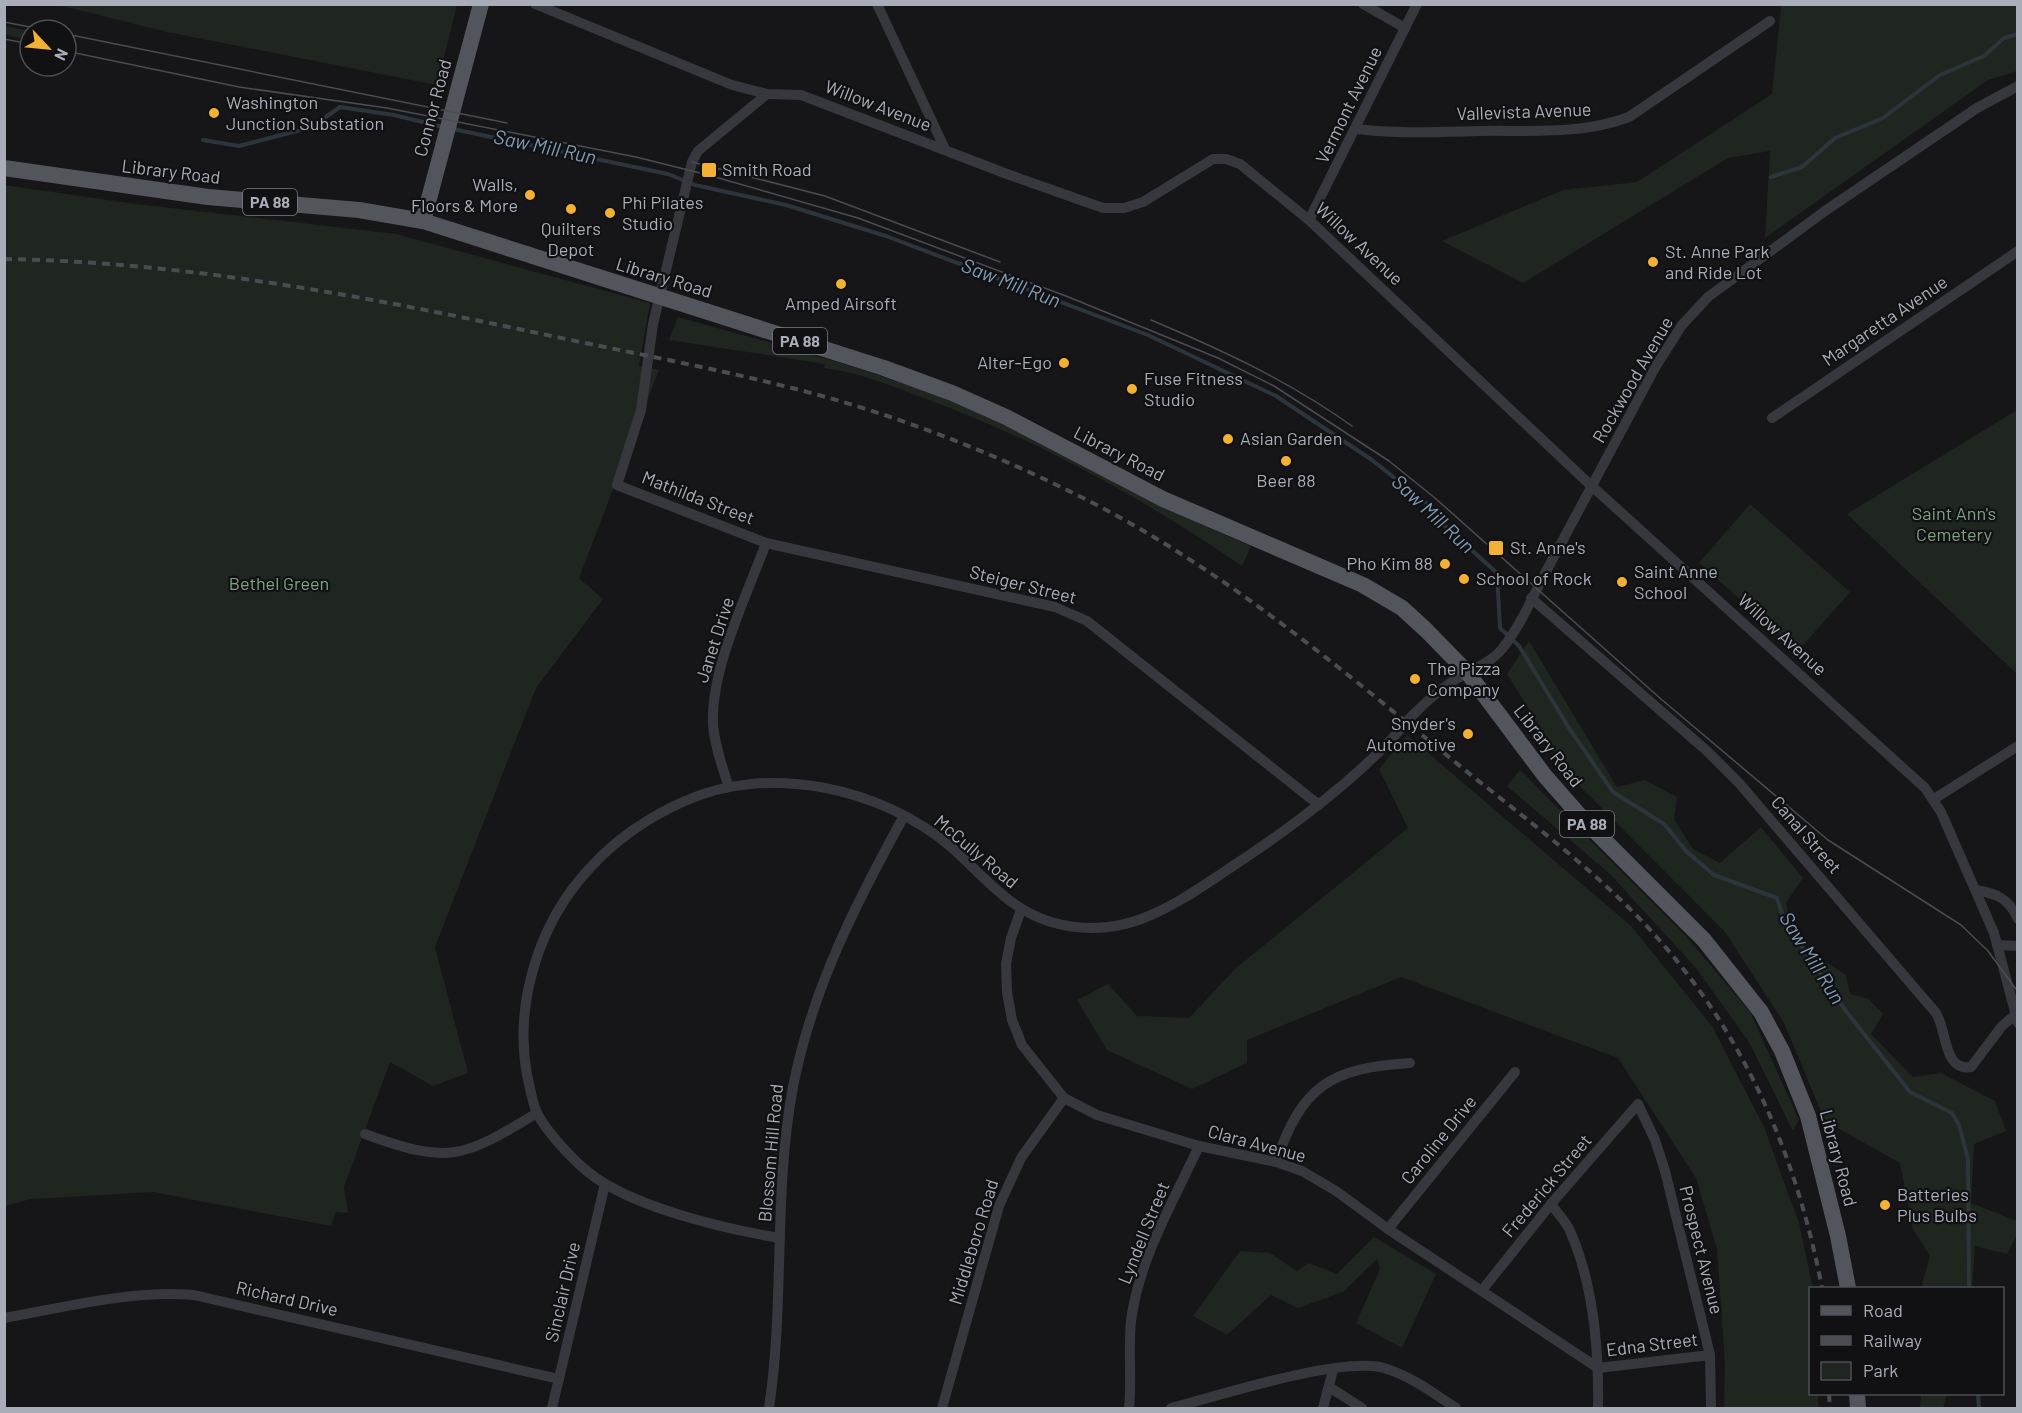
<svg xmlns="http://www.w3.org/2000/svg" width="2022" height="1413" viewBox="0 0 2022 1413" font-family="Barlow,sans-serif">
	<rect width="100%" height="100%" fill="#161618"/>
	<!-- green -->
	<g fill="#1e261f">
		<path d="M59,5H457L437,85L167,32Z"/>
		<path d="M1777,5H2017V71L1988,80L1765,238L1770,151L1728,158L1523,283L1442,241L1563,190L1637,182L1772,94L1781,7Z"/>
		<path d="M4,26L30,31V40L5,35Z"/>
		<path d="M5,185L128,203L396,234L650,303L639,366L659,370L579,578L603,599L536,688L435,947L468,1073L433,1086L390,1062L344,1187L348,1213L336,1212L331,1226L153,1192L31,1199L5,1206Z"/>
		<path d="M678,317C781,346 887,372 985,416C1075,456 1160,509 1251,546L1242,566C1143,498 1037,440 924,398C891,386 859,372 824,368L825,364L669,340Z"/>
		<path d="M2017,410V674L1847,514Z"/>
		<path d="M1750,504L1850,592L1798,651L1699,563Z"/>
		<path d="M1529,641L1617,787L1645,780L1677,797L1674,819L1693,849L1720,863L1761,827L1803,878L1786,903L1793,940L1846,975L1850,994L1869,999L1883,1014L1871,1034L1913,1077L1941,1073L1995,1101L2006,1131L1974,1144L1971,1203L2017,1221V1235L2007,1254L1975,1246L1972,1288H1921L1930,1256L1913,1229L1900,1163L1825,1121L1784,1023L1725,932L1571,777L1507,674Z"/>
		<path d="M1407,735L1631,926L1712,1026L1764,1127L1799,1223L1813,1288H1810V1394H1818V1408H1724L1725,1363L1717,1249L1696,1178L1618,1058L1401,977L1247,1040V1063L1192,1089L1107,1050L1077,1000L1108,984L1137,1016L1189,1018L1235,969L1408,828L1379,769Z"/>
		<path d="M1520,770L1684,934L1750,1012L1799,1120L1793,1131L1749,1042L1696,968L1610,874L1507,786Z"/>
		<path d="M1374,1237L1436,1274L1402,1348L1356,1323L1380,1269L1377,1259L1343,1292L1298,1308L1271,1295L1227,1335L1193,1316L1240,1251L1270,1253L1297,1271L1309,1263L1337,1274Z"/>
		<path d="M1921,1394H1954H1947L1943,1408H1920Z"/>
	</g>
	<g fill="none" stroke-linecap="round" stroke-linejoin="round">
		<!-- stream -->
		<g stroke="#2c353c" stroke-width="4">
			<path d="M453,129L668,174L695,185L786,205L886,236L1148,335L1276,396L1372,460L1426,503L1439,516L1443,524L1497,573L1500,628L1519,646L1569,728L1613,792L1664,824L1687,852L1714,875L1777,898L1784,920L1845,1010L1910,1092L1952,1113L1959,1125L1968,1159L1969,1288"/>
			<path d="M203,140L239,146L312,127L340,107L394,115L443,127"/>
			<path d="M1771,177L1802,167L1835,138L1883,118L1940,75L1984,56L2004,38L2018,34"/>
			<path d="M1978,1394L1979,1408"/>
		</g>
		<!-- minor -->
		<g stroke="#37383d" stroke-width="10">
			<path d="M535,4L732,85L767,94L801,95L1007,174L1103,208H1124L1143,202L1213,159H1226L1240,164L1309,220L1584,479L1925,788L1941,812L1994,933L2018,1023"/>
			<path d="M877,4L945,149"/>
			<path d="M1363,4L1405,28"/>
			<path d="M767,94L698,151L692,162L653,324L641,410L617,485L766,543L1055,607L1087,621L1319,805"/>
			<path d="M1356,129C1397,134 1438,132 1479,131C1529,130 1582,135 1629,117L1770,21"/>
			<path d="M1309,220L1417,4"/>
			<path d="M1772,418L2018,251"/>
			<path d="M1531,598L1707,751L1739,783L1936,1013C1947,1029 1943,1072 1971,1067L2002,1026L2015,1015"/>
			<path d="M728,785C722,765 714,744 713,723C711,668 747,595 766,543"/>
			<path d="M1934,799L2018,746"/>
			<path d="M1976,890C1998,894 2008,898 2018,919"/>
			<path d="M1021,910L1011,938L1006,964L1007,992L1012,1020L1022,1045L1064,1098L1097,1115L1199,1146L1276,1162L1302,1171L1336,1191L1388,1229L1598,1368L1710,1355"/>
			<path d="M1997,945L2018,946"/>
			<path d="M365,1134C449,1165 463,1158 537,1113"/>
			<path d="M1276,1162C1302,1086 1330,1068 1410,1063"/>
			<path d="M1551,1204C1557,1213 1566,1221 1570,1231C1594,1285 1599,1350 1598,1408"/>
			<path d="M1388,1229L1515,1072"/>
			<path d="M780,1238C725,1229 631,1207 588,1172C572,1159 546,1131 537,1113C532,1102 530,1087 527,1075C514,1003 539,922 590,868C615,840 650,816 685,801C769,763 882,788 951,847C983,875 1008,909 1051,922C1123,943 1173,906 1230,868C1285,832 1337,794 1383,748C1395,737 1404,723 1416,712C1427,701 1440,690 1453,681C1469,671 1491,663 1502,649C1522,624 1535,591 1550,564C1586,498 1621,432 1656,366L1682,325L1708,297L1825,211L1977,108L2018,86"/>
			<path d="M1483,1289L1551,1204L1638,1104L1655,1140L1665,1171L1710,1355L1711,1408"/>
			<path d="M4,1318C67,1307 130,1290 194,1295L559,1379"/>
			<path d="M1329,1387L1362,1408"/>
			<path d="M552,1408L605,1184"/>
			<path d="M769,1408C785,1302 773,1193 793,1087C812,989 856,903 904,816"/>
			<path d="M942,1408L999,1206L1021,1158L1064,1098"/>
			<path d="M1129,1408C1132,1379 1128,1350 1131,1321C1139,1259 1173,1202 1199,1146"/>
			<path d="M1171,1408C1218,1396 1341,1356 1384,1368C1411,1376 1433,1393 1456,1408"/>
			<path d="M1323,1408L1333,1370"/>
		</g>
		<!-- primary -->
		<g stroke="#53555c" stroke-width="16">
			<path d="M4,168L208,197L359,210L423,221L884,368L952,393L1006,417L1163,499L1363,585L1402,608L1426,630L1467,672L1545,776L1581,817L1704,940L1761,1012L1782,1051L1808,1116L1838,1236L1848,1288"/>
			<path d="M423,221L481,4"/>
			<path d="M1857,1394L1858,1408"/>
		</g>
		<!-- tram -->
		<g stroke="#4a4c52" stroke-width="1.5">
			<path d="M4,22L46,30"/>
			<path d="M66,34L507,123"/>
			<path d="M4,39L30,44"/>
			<path d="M66,51L239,87L387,108L636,157L708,175L858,218L1066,296L1218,358L1274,386L1389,461L1435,498L1661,699L1828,840L1961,925L1988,951L2018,992"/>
			<path d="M692,162L825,196L1000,262"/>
			<path d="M1151,320C1222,350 1289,381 1352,426"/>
		</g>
		<!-- rail -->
		<g stroke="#4a4c52" stroke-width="4" stroke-dasharray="8 6" stroke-linecap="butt">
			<path d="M4,259C188,262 368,297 547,335C627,352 708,367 788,387C885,411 982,448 1071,492C1213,561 1334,663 1455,762C1513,809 1573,853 1627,906C1734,1011 1794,1142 1822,1288"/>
			<path d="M1829,1394L1830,1408"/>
		</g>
	</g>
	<!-- markers -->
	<g fill="#f2b134" stroke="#111113" stroke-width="2">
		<circle cx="214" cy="113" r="6"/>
		<rect x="701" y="162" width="16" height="16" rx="3"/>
		<circle cx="530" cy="195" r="6"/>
		<circle cx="571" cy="209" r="6"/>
		<circle cx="610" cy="213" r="6"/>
		<circle cx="1653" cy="262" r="6"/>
		<circle cx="841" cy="284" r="6"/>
		<circle cx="1064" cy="363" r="6"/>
		<circle cx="1132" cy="389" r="6"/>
		<circle cx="1228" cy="439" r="6"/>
		<circle cx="1286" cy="461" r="6"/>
		<rect x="1488" y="540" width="16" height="16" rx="3"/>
		<circle cx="1445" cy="564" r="6"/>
		<circle cx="1464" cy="579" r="6"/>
		<circle cx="1622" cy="582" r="6"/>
		<circle cx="1415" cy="679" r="6"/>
		<circle cx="1468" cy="734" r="6"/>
		<circle cx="1885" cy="1205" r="6"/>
	</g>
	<g text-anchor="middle" stroke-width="4.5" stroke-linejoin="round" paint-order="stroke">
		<!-- shield labels -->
		<g fill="#111113" stroke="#7b7e86" stroke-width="1.5">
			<rect x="243" y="189" width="54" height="26" rx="4.5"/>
			<rect x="773" y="328" width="54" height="26" rx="4.5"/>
			<rect x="1560" y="811" width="54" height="26" rx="4.5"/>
		</g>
		<g font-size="16" font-weight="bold" fill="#a8adb8">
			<text x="270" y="208">PA 88</text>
			<text x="800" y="347">PA 88</text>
			<text x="1587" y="830">PA 88</text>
		</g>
		<!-- poi labels -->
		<g font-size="18" fill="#a8adb8" stroke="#111113" text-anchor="start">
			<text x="226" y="109">Washington<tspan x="226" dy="21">Junction Substation</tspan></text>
			<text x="722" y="176">Smith Road</text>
			<text x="518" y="191" text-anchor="end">Walls,<tspan x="518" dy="21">Floors &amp; More</tspan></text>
			<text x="622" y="209">Phi Pilates<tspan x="622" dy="21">Studio</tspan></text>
			<text x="571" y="235" text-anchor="middle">Quilters<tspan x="571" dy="21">Depot</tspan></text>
			<text x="1665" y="258">St. Anne Park<tspan x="1665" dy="21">and Ride Lot</tspan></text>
			<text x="841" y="310" text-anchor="middle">Amped Airsoft</text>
			<text x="1052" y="369" text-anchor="end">Alter-Ego</text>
			<text x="1144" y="385">Fuse Fitness<tspan x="1144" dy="21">Studio</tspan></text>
			<text x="1240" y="445">Asian Garden</text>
			<text x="1286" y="487" text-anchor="middle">Beer 88</text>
			<text x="1510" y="554">St. Anne's</text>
			<text x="1433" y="570" text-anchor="end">Pho Kim 88</text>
			<text x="1634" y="578">Saint Anne<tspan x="1634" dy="21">School</tspan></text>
			<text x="1476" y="585">School of Rock</text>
			<text x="1427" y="675">The Pizza<tspan x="1427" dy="21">Company</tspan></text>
			<text x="1456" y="730" text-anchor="end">Snyder's<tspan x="1456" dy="21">Automotive</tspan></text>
			<text x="1897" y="1201">Batteries<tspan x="1897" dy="21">Plus Bulbs</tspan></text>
		</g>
		<!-- street labels -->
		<g font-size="18" fill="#a8adb8" stroke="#111113">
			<text transform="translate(1349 105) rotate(-64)" y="6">Vermont Avenue</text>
			<text transform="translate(878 106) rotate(21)" y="6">Willow Avenue</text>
			<text transform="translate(433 108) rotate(-75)" y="6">Connor Road</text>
			<text transform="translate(1524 112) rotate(-2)" y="6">Vallevista Avenue</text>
			<text transform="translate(171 172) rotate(7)" y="6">Library Road</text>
			<text transform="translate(1359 244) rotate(43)" y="6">Willow Avenue</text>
			<text transform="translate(664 278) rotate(17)" y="6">Library Road</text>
			<text transform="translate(1885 321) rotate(-34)" y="6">Margaretta Avenue</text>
			<text transform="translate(1633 380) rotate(-60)" y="6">Rockwood Avenue</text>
			<text transform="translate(1119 454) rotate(27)" y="6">Library Road</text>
			<text transform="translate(698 498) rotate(21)" y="6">Mathilda Street</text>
			<text transform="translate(1023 585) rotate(14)" y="6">Steiger Street</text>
			<text transform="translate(1782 635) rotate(42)" y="6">Willow Avenue</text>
			<text transform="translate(715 640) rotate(-72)" y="6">Janet Drive</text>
			<text transform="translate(1548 746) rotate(52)" y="6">Library Road</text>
			<text transform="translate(1806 835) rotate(49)" y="6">Canal Street</text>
			<text transform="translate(976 852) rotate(40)" y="6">McCully Road</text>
			<text transform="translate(1439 1140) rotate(-51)" y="6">Caroline Drive</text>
			<text transform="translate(1257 1144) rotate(15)" y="6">Clara Avenue</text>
			<text transform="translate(771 1153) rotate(-85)" y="6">Blossom Hill Road</text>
			<text transform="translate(1838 1158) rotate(75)" y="6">Library Road</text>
			<text transform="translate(1547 1186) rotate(-50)" y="6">Frederick Street</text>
			<text transform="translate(1144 1233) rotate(-68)" y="6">Lyndell Street</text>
			<text transform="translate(974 1242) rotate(-73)" y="6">Middleboro Road</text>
			<text transform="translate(1701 1250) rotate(76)" y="6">Prospect Avenue</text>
			<text transform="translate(563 1292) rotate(-77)" y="6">Sinclair Drive</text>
			<text transform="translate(287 1299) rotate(13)" y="6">Richard Drive</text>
			<text transform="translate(1652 1345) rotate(-7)" y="6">Edna Street</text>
		</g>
		<!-- park labels -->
		<g font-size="18" fill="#7fa381" stroke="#111113">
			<text x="1954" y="520">Saint Ann's<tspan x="1954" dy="21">Cemetery</tspan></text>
			<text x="279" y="590">Bethel Green</text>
		</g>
		<!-- water labels -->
		<g font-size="20" font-style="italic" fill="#7f9bb3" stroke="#111113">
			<text transform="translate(545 147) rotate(12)" y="7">Saw Mill Run</text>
			<text transform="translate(1011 283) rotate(21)" y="7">Saw Mill Run</text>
			<text transform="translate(1433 514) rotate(43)" y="7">Saw Mill Run</text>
			<text transform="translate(1812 958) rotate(58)" y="7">Saw Mill Run</text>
		</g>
	</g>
	<!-- border -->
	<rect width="2022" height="1413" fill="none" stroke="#a8adb8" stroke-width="12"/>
	<!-- legend -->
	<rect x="1809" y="1287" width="195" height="108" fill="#111113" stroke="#4d4f55" stroke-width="1.5"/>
	<rect x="1821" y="1306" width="30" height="9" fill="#53555c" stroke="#4d4f55" stroke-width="1.5"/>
	<text x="1863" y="1317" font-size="18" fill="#a8adb8">Road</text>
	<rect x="1821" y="1336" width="30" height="9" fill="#4a4c52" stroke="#4d4f55" stroke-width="1.5"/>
	<text x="1863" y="1347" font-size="18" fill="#a8adb8">Railway</text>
	<rect x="1821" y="1362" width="30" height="18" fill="#1e261f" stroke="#4d4f55" stroke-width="1.5"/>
	<text x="1863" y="1377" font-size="18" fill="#a8adb8">Park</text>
	<!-- north arrow -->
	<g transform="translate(48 48) rotate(116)"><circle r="28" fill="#111113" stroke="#4d4f55" stroke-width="1.5"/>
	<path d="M0-4.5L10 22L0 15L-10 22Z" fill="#f2b134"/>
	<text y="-9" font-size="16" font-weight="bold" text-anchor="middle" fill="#a8adb8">N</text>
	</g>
</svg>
